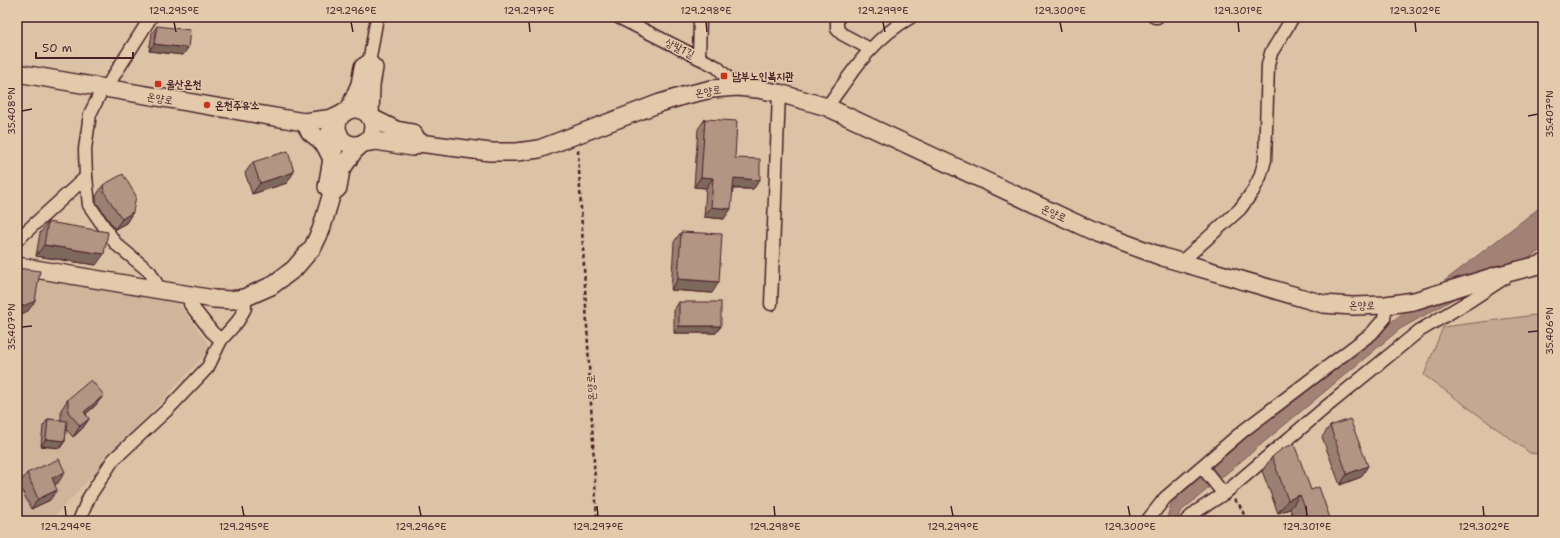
<svg xmlns="http://www.w3.org/2000/svg" width="1560" height="538" viewBox="0 0 1560 538" font-family="'Shantell Sans','Poor Story',sans-serif">
	<rect width="100%" height="100%" fill="#dcc3a5"/>
	<filter id="ink" filterUnits="userSpaceOnUse"><feTurbulence type="fractalNoise" baseFrequency=".025" numOctaves="2"/><feDisplacementMap in="SourceGraphic" scale="8" xChannelSelector="R" yChannelSelector="G"/><feConvolveMatrix kernelMatrix="1 2 1 2 8 2 1 2 1" color-interpolation-filters="sRGB"/></filter>
	<g filter="url(#ink)">
		<!-- built -->
		<path fill="#d0b59b" d="M17,276L178,302L211,348L56,515V521H17Z"/>
		<!-- green -->
		<path fill="#c4a891" stroke="#87645e" d="M1543,314V455L1530,453L1424,375L1443,327Z"/>
		<!-- water -->
		<path fill="#a18275" stroke="#7e5a57" d="M1543,205V249L1400,329L1180,512L1177,521H1166L1171,504L1225,450Z"/>
		<g fill="none" stroke-linecap="round" stroke-linejoin="round">
			<!-- street casing -->
			<g stroke="#4a1f2b" stroke-width="15">
				<g id="street">
					<path d="M618,17L717,67L737,87"/>
					<path d="M837,17V29L842,34L870,49"/>
					<path d="M1155,17H1157"/>
					<path d="M699,58L700,17"/>
					<path d="M369,63L377,17"/>
					<path d="M103,88L90,114L85,149L86,177L89,205L116,244L150,272L160,290"/>
					<path d="M106,88L151,17"/>
					<path d="M827,107C852,72 872,39 911,17"/>
					<path d="M17,240L86,177"/>
					<path d="M1180,263L1240,209L1253,191L1260,177L1265,160L1268,65L1271,53L1293,17"/>
					<path d="M191,295L190,304L212,332L221,340"/>
					<path d="M771,304L779,93"/>
					<path d="M1202,467L1219,488L1225,493"/>
					<path d="M79,521L89,497L113,460L169,408L208,367L221,340L238,321L245,308L244,298"/>
					<path d="M1147,521L1165,498L1243,431L1372,333L1384,319L1386,305"/>
					<path d="M1186,521L1197,511L1225,493L1326,407L1419,331L1471,300L1506,277"/>
				</g>
			</g>
			<!-- secondary casing -->
			<g stroke="#4a1f2b" stroke-width="20">
				<g id="secondary">
					<path d="M17,73L304,122L334,118L344,113"/>
					<circle cx="355" cy="127" r="18"/>
					<path d="M349,110L360,84L363,67L369,63L374,68L371,85L370,117L396,130L413,133L419,143"/>
					<path d="M304,122L310,132L319,139L326,147L332,159"/>
					<path d="M419,143L490,152H517L539,149L660,103L686,95L712,89L737,87L757,89L779,93L827,107L1097,233L1163,257L1323,304L1353,306L1386,305L1414,301L1495,276L1543,264"/>
					<path d="M327,187L335,142L339,134L330,132"/>
					<path d="M17,266L214,299L231,300L244,298L271,286L294,269L313,247L321,230L332,193L338,188L341,170L354,151L363,143L376,141L412,147L419,143"/>
				</g>
			</g>
			<!-- path -->
			<g stroke="#4a1f2b" stroke-width="2.5" stroke-dasharray="4 3" stroke-linecap="butt">
				<path d="M578,150L597,521"/>
				<path d="M1234,500L1239,504L1247,521"/>
			</g>
			<!-- street -->
			<use href="#street" stroke="#e2caaa" stroke-width="12"/>
			<!-- secondary -->
			<use href="#secondary" stroke="#e2caaa" stroke-width="17"/>
		</g>
		<!-- wall -->
		<g fill="#9a8071" stroke="#4a1f2b">
			<path d="M157,26L183,55L149,51L152,33Z"/>
			<path d="M705,119L735,158L760,180L753,189H733L724,219L704,217L706,188L694,187L698,129Z"/>
			<path d="M253,162L287,183L252,194L245,173Z"/>
			<path d="M103,185L133,212L126,223L115,229L96,202V196Z"/>
			<path d="M48,222L96,265L36,256L40,233Z"/>
			<path d="M681,232L712,293L671,290L674,242Z"/>
			<path d="M679,302L721,326L716,333H674V310Z"/>
			<path d="M68,399L96,405L86,414L89,419L82,429L73,437L66,429L65,441L60,448L41,446L43,426L48,419L61,420V410Z"/>
			<path d="M1330,426L1361,477L1340,485L1322,437Z"/>
			<path d="M1272,457L1311,490L1331,521H1295L1290,509L1278,513L1262,471Z"/>
			<path d="M27,473L58,483L55,484L50,500L31,509L19,484Z"/>
		</g>
		<!-- shaded-wall -->
		<g fill="#7d685c" stroke="#4a1f2b">
			<path d="M154,44L188,48L183,55L149,51Z"/>
			<path d="M294,172L287,183L252,194L260,183Z"/>
			<path d="M701,177L713,178L706,188L694,187Z"/>
			<path d="M734,178L760,180L753,189L727,188Z"/>
			<path d="M711,207L731,209L724,219L704,217Z"/>
			<path d="M133,212L126,223L115,229L122,219Z"/>
			<path d="M44,245L104,254L96,265L36,256Z"/>
			<path d="M678,279L719,282L712,293L671,290Z"/>
			<path d="M35,301L28,311L17,316V305Z"/>
			<path d="M679,326H721L716,333H674Z"/>
			<path d="M104,395L96,405L76,422L84,412Z"/>
			<path d="M89,419L82,429L73,437L80,426Z"/>
			<path d="M46,439L65,441L60,448L41,446Z"/>
			<path d="M1368,466L1361,477L1340,485L1347,474Z"/>
			<path d="M65,472L58,483L44,489L52,478Z"/>
			<path d="M57,490L50,500L31,509L38,499Z"/>
			<path d="M1300,495L1290,509L1278,513L1288,500Z"/>
		</g>
		<!-- building -->
		<g fill="#b39583" stroke="#4a1f2b">
			<path d="M157,26L190,30L188,48L154,44Z"/>
			<path d="M705,119L737,121L735,158L760,159V180L734,178L731,209L711,207L713,178L701,177Z"/>
			<path d="M288,151L294,172L260,183L253,162Z"/>
			<path d="M123,174L136,196L133,212L122,219L104,192L103,185Z"/>
			<path d="M48,222L108,232L104,254L44,245Z"/>
			<path d="M681,232L722,234L719,282L678,279Z"/>
			<path d="M17,268L40,271L35,301L23,306L17,305Z"/>
			<rect x="679" y="302" width="42" height="24"/>
			<path d="M91,380L104,395L84,412L89,419L80,426L68,412V399Z"/>
			<path d="M48,419L67,421L65,441L46,439Z"/>
			<path d="M1350,419L1368,466L1347,474L1330,426Z"/>
			<path d="M1294,444L1311,490L1319,487L1331,521H1310L1300,495L1288,500L1272,457L1283,448Z"/>
			<path d="M59,459L65,472L52,478L57,490L38,499L27,473Z"/>
		</g>
	</g>
	<!-- ticks -->
	<path fill="none" stroke="#4a1f2b" stroke-width="1.5" d="M174,22L176,32M351,22L353,32M529,22L530,32M706,22L707,32M883,22L885,32M1060,22L1062,32M1238,22L1239,32M1415,22L1416,32M22,111L32,109M1528,116L1538,114M22,327L32,326M1528,332L1538,331M65,506L66,516M242,506L244,516M419,506L421,516M597,506L598,516M774,506L775,516M951,506L953,516M1128,506L1130,516M1306,506L1307,516M1483,506L1484,516"/>
	<!-- markers -->
	<g fill="#c8321e" stroke="#e2caaa" stroke-width="1.5">
		<rect x="720" y="72" width="8" height="8" rx="2"/>
		<rect x="154" y="80" width="8" height="8" rx="2"/>
		<circle cx="207" cy="105" r="4"/>
	</g>
	<g text-anchor="middle" stroke-width="3" stroke-linejoin="round" paint-order="stroke">
		<!-- street labels -->
		<g font-size="11" fill="#4a1f2b" stroke="#e2caaa">
			<text transform="translate(680 48) rotate(27)" y="4">상발1길</text>
			<text transform="translate(708 91) rotate(-9)" y="4">온양로</text>
			<text transform="translate(160 98) rotate(10)" y="4">온양로</text>
			<text transform="translate(1054 213) rotate(25)" y="4">온양로</text>
			<text transform="translate(1362 305) rotate(1)" y="4">온양로</text>
			<text transform="translate(591 388) rotate(-93)" y="4">온양로</text>
		</g>
		<!-- poi labels -->
		<g font-size="11" font-weight="bold" fill="#4a1f2b" stroke="#e2caaa" text-anchor="start">
			<text x="732" y="80">남부노인복지관</text>
			<text x="166" y="88">울산온천</text>
			<text x="215" y="109">온천주유소</text>
		</g>
	</g>
	<!-- margin -->
	<rect width="1560" height="538" fill="none" stroke="#e2caaa" stroke-width="44"/>
	<!-- scale -->
	<path d="M36 52v6h97v-6" fill="none" stroke="#4a1f2b" stroke-width="2"/>
	<text x="42" y="52" font-size="12" fill="#4a1f2b" stroke="#e2caaa" stroke-width="3" paint-order="stroke">50 m</text>
	<rect x="22" y="22" width="1516" height="494" fill="none" stroke="#4a1f2b" stroke-width="1.5"/>
	<g font-size="10" text-anchor="middle" fill="#4a1f2b">
		<text x="174" y="14">129.295°E</text>
		<text x="351" y="14">129.296°E</text>
		<text x="529" y="14">129.297°E</text>
		<text x="706" y="14">129.298°E</text>
		<text x="883" y="14">129.299°E</text>
		<text x="1060" y="14">129.300°E</text>
		<text x="1238" y="14">129.301°E</text>
		<text x="1415" y="14">129.302°E</text>
		<text transform="translate(11 111) rotate(-90)" y="4">35.408°N</text>
		<text transform="translate(1549 114) rotate(-90)" y="4">35.407°N</text>
		<text transform="translate(11 327) rotate(-90)" y="4">35.407°N</text>
		<text transform="translate(1549 331) rotate(-90)" y="4">35.406°N</text>
		<text x="66" y="530">129.294°E</text>
		<text x="244" y="530">129.295°E</text>
		<text x="421" y="530">129.296°E</text>
		<text x="598" y="530">129.297°E</text>
		<text x="775" y="530">129.298°E</text>
		<text x="953" y="530">129.299°E</text>
		<text x="1130" y="530">129.300°E</text>
		<text x="1307" y="530">129.301°E</text>
		<text x="1484" y="530">129.302°E</text>
	</g>
</svg>
